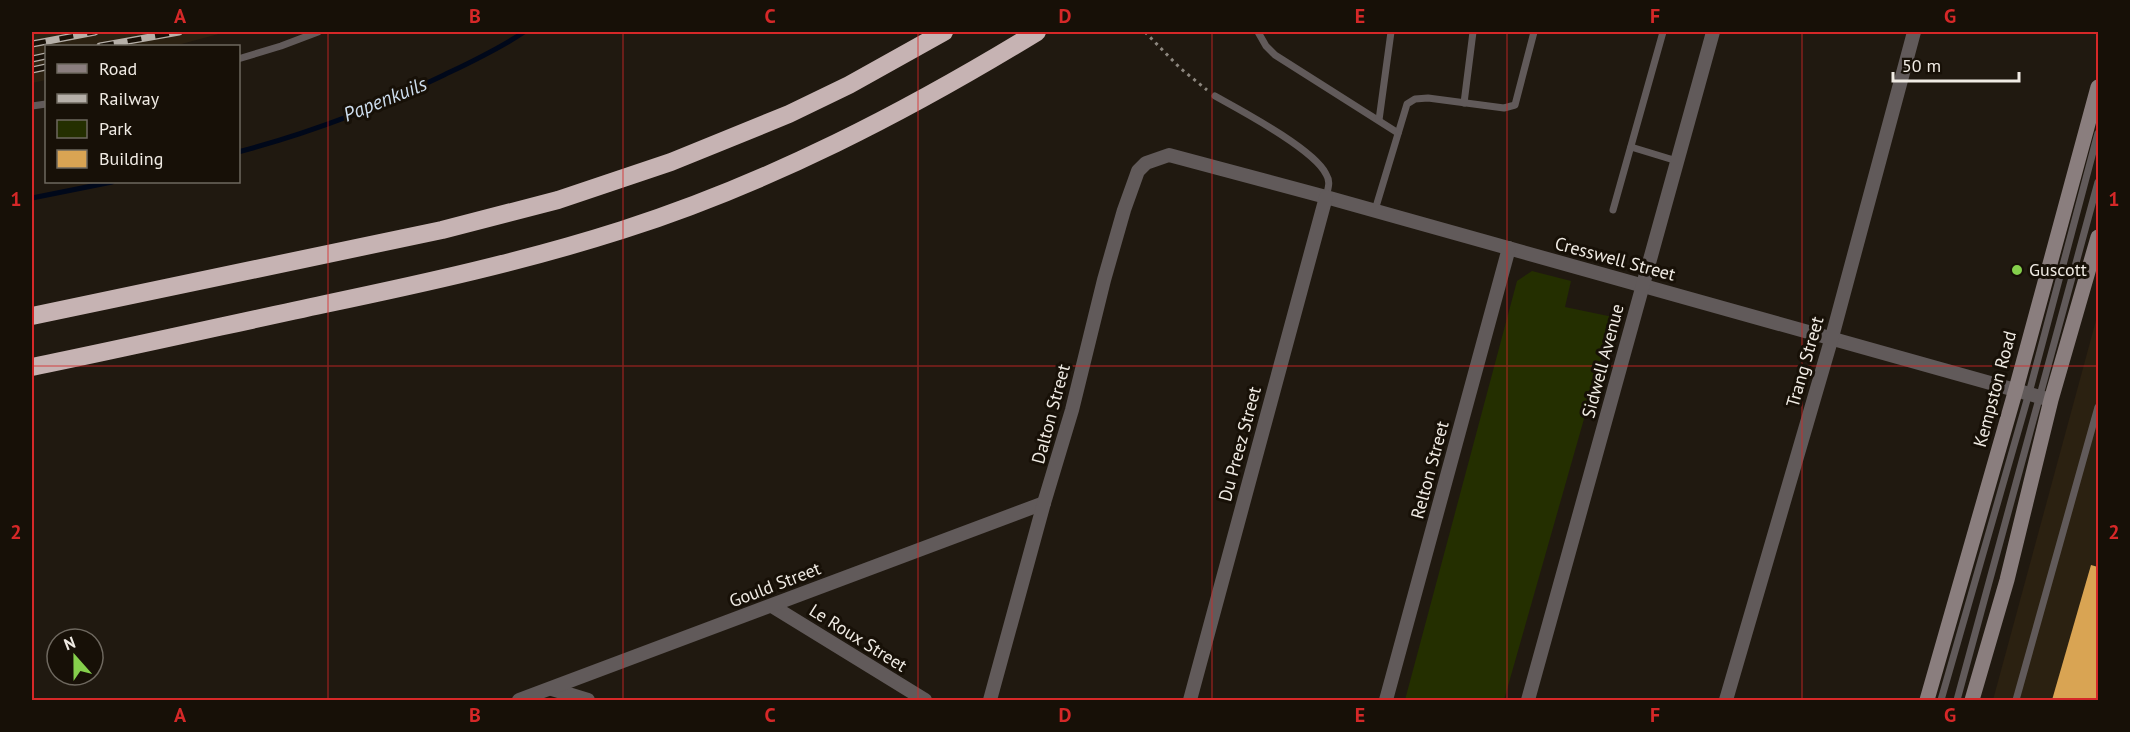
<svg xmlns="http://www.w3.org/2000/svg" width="2130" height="732" viewBox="0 0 2130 732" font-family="'PT Sans',sans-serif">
	<rect width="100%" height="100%" fill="#201910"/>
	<!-- built -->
	<g fill="#2b2111">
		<path d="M32,32H226L174,46H46V80L32,83Z"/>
		<path d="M2098,313V700H1993Z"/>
	</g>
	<!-- green -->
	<path fill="#242f00" d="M1532,271L1571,281L1565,307L1613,317L1504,700H1405L1517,281Z"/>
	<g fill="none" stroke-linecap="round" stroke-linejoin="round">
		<!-- stream -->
		<g stroke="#00081a" stroke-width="5">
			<path d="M238,152C310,133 378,107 444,75C471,62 499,49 524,32"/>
			<path d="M32,198L112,182"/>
		</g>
	</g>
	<!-- building -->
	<path fill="#d9a453" d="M2091,565L2098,567V700H2052Z"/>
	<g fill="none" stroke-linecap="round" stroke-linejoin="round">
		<!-- path -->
		<path stroke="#8c867e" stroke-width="3" stroke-dasharray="3 4.5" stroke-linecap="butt" d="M1145,32L1180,68L1207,90"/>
		<!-- lane -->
		<g stroke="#615a5a" stroke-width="7">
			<path d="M1258,32L1266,46L1275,55L1398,133"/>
			<path d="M238,59L281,46L318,32"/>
			<path d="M1215,96C1240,110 1314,149 1326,174C1331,182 1328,188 1326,197"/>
			<path d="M1464,103L1473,32"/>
			<path d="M32,106L46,104"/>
			<path d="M1379,120L1391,32"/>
			<path d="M1631,147L1677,161"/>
			<path d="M1375,210L1407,104L1415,99L1428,98L1504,108L1515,105L1534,32"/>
			<path d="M1613,210L1663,32"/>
			<path d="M1941,700L2029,393L2098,133"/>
			<path d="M1957,700L2098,182"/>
			<path d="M2016,700L2098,407"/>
		</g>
		<!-- street -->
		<g stroke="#615a5a" stroke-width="14">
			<path d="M772,606L925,700"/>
			<path d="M552,689L588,700"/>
			<path d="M519,700L1044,503"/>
			<path d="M990,700L1044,503L1072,410L1104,280L1124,210L1138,171L1146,163L1169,155L1326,197L2051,400"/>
			<path d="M1190,700L1326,197"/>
			<path d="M1386,700L1509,248"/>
			<path d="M1528,700L1713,32"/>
			<path d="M1726,700L1832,337L1914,32"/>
		</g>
		<!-- secondary -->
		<g stroke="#8a7e7e" stroke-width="15">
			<path d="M1927,700L2016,389L2098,87"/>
			<path d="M1972,700L2007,580L2051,400L2098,237"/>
		</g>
		<!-- highway -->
		<g stroke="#c6b3b3" stroke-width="18">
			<path d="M32,316L442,230L558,200L671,162L789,114L849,85L944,32"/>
			<path d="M32,367C130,347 227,325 325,304C425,283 525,261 622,230C769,183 906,112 1037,32"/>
		</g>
		<!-- rail casing -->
		<g stroke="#b6b0a9" stroke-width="7">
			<g id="rail">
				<path d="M32,44L95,32"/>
				<path d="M100,46L179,32"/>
				<path d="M32,59L46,56"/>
				<path d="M32,70L46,67"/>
			</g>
		</g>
		<!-- rail -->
		<use href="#rail" stroke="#171007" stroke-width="4.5" stroke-dasharray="14" stroke-linecap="butt"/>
	</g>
	<!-- grid -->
	<path fill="none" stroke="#d62828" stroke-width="1.5" stroke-opacity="0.55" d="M328,32V700M623,32V700M918,32V700M1212,32V700M1507,32V700M1802,32V700M32,366H2098"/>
	<!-- markers -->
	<circle fill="#85cf4c" stroke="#171007" stroke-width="2" cx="2017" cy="270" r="6"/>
	<g text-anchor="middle" stroke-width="6" stroke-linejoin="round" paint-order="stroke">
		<!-- street labels -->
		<g font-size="18" fill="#f0ebe4" stroke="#171007">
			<text transform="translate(1615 259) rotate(15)" y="6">Cresswell Street</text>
			<text transform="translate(1603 361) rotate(-75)" y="6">Sidwell Avenue</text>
			<text transform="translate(1805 362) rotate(-74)" y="6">Trang Street</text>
			<text transform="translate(1995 389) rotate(-75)" y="6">Kempston Road</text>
			<text transform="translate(1051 414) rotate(-75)" y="6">Dalton Street</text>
			<text transform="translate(1240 444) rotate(-75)" y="6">Du Preez Street</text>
			<text transform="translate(1430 470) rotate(-75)" y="6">Relton Street</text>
			<text transform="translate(775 585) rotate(-21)" y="6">Gould Street</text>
			<text transform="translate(858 638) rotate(32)" y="6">Le Roux Street</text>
		</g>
		<!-- poi labels -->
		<g font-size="18" fill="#f0ebe4" stroke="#171007" text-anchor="start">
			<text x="2029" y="276">Guscott</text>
		</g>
		<!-- water labels -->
		<g font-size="20" font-style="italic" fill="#cdddee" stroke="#171007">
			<text transform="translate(385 99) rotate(-22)" y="7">Papenkuils</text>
		</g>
	</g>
	<!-- border -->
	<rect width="2130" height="732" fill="none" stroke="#171007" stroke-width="66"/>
	<!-- legend -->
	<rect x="45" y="45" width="195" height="138" fill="#171007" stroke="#6e685f" stroke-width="1.5"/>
	<rect x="57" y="64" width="30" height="9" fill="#8a7e7e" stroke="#6e685f" stroke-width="1.5"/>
	<text x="99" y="75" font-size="18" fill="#f0ebe4">Road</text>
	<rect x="57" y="94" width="30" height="9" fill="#b6b0a9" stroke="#6e685f" stroke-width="1.5"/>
	<text x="99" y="105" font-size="18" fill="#f0ebe4">Railway</text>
	<rect x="57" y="120" width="30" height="18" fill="#242f00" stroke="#6e685f" stroke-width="1.5"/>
	<text x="99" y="135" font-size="18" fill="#f0ebe4">Park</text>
	<rect x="57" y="150" width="30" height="18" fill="#d9a453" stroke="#6e685f" stroke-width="1.5"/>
	<text x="99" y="165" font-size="18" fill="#f0ebe4">Building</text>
	<!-- north arrow -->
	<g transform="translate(75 657) rotate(339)"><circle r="28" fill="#171007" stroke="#6e685f" stroke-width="1.5"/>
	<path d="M0-4.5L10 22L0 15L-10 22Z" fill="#85cf4c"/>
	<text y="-9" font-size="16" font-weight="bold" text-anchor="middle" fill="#f0ebe4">N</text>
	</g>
	<!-- scale -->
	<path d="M1893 72v9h126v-9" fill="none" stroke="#f0ebe4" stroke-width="3"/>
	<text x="1902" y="72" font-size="18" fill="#f0ebe4" stroke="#171007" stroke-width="4.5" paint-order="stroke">50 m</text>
	<rect x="33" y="33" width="2064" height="666" fill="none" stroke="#d62828" stroke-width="2"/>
	<g font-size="20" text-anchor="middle" font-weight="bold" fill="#d62828">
		<text x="180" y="23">A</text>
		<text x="475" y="23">B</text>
		<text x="770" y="23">C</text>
		<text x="1065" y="23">D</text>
		<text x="1360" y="23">E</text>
		<text x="1655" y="23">F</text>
		<text x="1950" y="23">G</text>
		<text x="16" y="206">1</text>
		<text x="2114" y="206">1</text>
		<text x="16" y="539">2</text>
		<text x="2114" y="539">2</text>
		<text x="180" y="722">A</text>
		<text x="475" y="722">B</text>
		<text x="770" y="722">C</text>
		<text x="1065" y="722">D</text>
		<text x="1360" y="722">E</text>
		<text x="1655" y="722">F</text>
		<text x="1950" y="722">G</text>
	</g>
</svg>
